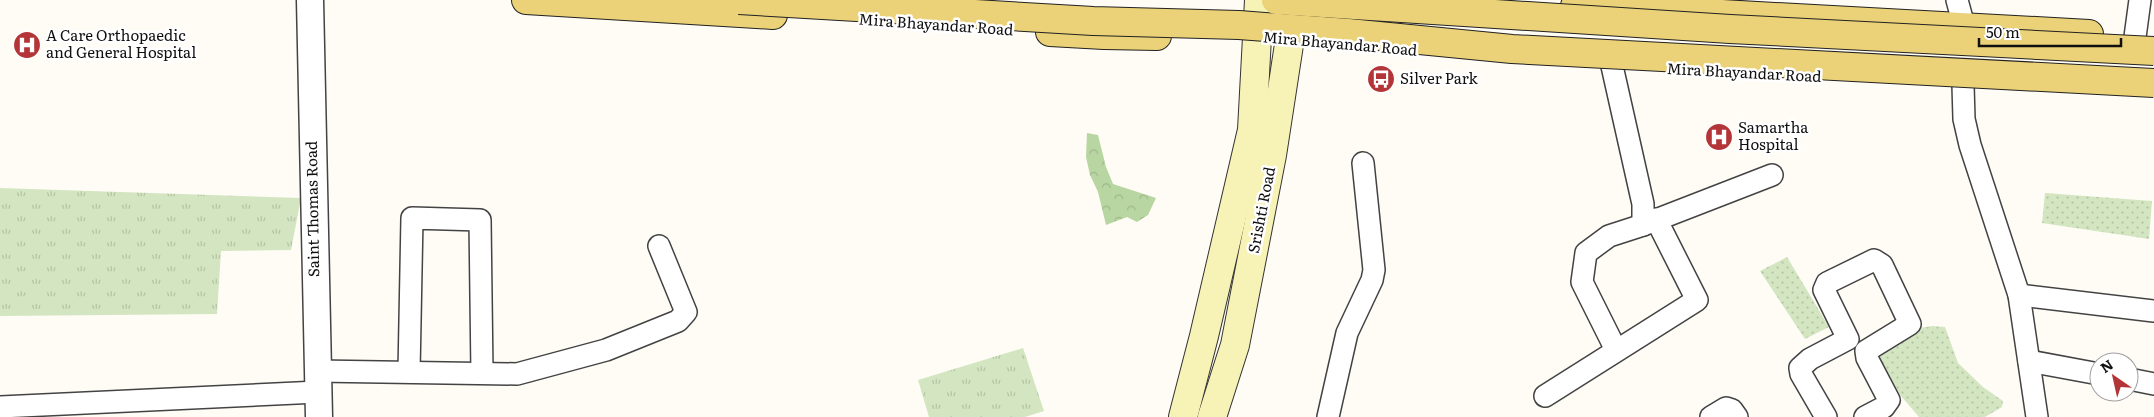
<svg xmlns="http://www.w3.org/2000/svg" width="2154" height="417" viewBox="0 0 2154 417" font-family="Literata,serif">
	<defs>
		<pattern id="grass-tufts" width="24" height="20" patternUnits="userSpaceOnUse" patternTransform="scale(1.25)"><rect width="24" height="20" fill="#d3e6c1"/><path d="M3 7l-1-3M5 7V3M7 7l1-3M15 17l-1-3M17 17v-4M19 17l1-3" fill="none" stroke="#b4c4a5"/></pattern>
		<pattern id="forest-crowns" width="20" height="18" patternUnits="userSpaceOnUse" patternTransform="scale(1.25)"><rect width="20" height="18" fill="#b8d6a1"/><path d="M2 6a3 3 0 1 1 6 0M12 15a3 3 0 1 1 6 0" fill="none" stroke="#9db78a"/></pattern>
		<pattern id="garden-dots" width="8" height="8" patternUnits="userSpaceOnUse" patternTransform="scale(1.25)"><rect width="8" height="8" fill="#d3e6c1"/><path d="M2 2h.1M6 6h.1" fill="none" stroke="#b4c4a5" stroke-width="1.8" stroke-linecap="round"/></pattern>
	</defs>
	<rect width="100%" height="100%" fill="#fefcf5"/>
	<!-- grass -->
	<g fill="url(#grass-tufts)">
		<path d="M0,188L301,198L291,250L221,251L217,314L0,316Z"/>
		<path d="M1023,348L1044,411L1025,417H929L918,380Z"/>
	</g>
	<!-- forest -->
	<path fill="url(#forest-crowns)" d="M1087,133L1098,135L1106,167L1113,184L1156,198L1148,215L1137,222L1127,217L1106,225L1098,192L1090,175L1086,157Z"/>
	<!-- garden -->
	<g fill="url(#garden-dots)">
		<path d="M2045,193L2152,201L2149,239L2042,223Z"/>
		<path d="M1787,257L1829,327L1805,339L1760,271Z"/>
		<path d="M1932,326L1945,327L1958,363L1983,387L2003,401L2002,407L1985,417H1919L1901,396L1875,350L1914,329Z"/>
	</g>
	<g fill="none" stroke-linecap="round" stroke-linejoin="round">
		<!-- minor casing -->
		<g stroke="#434343" stroke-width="24">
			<g id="minor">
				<path d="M1957,0L1964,26"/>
				<path d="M2135,37L2140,0"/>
				<path d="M1612,66L1643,204V225"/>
				<path d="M1963,85L1964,119L1970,145L2019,295L2037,417"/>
				<path d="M2019,295L2154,311"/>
				<path d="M1616,350L1582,282L1586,253L1609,236L1643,225L1772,175"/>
				<path d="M2029,361L2099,374"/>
				<path d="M317,371L517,374L606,350L678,321L686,312L659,246"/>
				<path d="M409,372L412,218L480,220L482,373"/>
				<path d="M2129,379L2154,384"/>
				<path d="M1545,396L1697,300L1656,219"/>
				<path d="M0,407L318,392"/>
				<path d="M1328,417L1347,333L1372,280L1374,270L1363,163"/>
				<path d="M1711,417L1726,408L1732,410L1737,417"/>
				<path d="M1826,417L1801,374L1800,368L1810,359L1848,339L1824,290L1827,283L1874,260L1882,265L1910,324L1866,351L1867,358L1889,400L1884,407L1865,417"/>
			</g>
		</g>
		<!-- tertiary casing -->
		<g stroke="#434343" stroke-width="29">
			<path id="tertiary" d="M310,0L319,417"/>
		</g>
		<!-- secondary casing -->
		<g stroke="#323232" stroke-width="30">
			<g id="secondary">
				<path d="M1183,417L1204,336L1252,130L1259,0"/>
				<path d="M1212,417L1235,345L1272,155L1290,38L1293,5"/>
			</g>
		</g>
		<!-- primary casing -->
		<g stroke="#212121" stroke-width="30">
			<g id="primary">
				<path d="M526,0L773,15"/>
				<path d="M1575,6L2089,34"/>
				<path d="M1050,32L1104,35L1157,36"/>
			</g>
		</g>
		<!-- minor -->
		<use href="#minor" stroke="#fff" stroke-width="21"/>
		<!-- tertiary -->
		<use href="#tertiary" stroke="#fff" stroke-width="26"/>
		<!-- secondary -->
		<use href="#secondary" stroke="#f7f2b6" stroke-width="28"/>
		<!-- primary -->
		<use href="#primary" stroke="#ebd278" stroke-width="28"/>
		<!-- primary-bridge casing -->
		<g stroke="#212121" stroke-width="30" stroke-linecap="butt">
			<g id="primary-bridge">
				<path d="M739,0L1093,21L1239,25L1348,33L1512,49L2154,83"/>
				<path d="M1276,0L1730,29L2154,51"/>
			</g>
		</g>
		<!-- primary-bridge -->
		<use href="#primary-bridge" stroke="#ebd278" stroke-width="28"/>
	</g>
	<!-- icons -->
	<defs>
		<g id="hospital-disc" transform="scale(1.4375)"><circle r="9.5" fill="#b43538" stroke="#fff"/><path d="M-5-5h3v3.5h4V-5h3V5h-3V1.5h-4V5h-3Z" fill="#fff"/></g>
		<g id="bus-disc" transform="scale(1.4375)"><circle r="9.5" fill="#b43538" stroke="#fff"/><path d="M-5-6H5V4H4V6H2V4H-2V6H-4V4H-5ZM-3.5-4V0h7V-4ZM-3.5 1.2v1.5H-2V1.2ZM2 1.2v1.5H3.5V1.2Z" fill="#fff"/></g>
	</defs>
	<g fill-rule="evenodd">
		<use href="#hospital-disc" x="27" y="45"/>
		<use href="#bus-disc" x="1381" y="79"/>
		<use href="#hospital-disc" x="1719" y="137"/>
	</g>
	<g text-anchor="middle" stroke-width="5" stroke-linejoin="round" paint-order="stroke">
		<!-- street labels -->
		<g font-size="15" fill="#101010" stroke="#fff">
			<text transform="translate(936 25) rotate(4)" y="5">Mira Bhayandar Road</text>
			<text transform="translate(1340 44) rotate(5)" y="5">Mira Bhayandar Road</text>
			<text transform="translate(1744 73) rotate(3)" y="5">Mira Bhayandar Road</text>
			<text transform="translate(313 209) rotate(-91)" y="5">Saint Thomas Road</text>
			<text transform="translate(1262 210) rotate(-79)" y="5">Srishti Road</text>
		</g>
		<!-- poi labels -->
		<g font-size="15" fill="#101010" stroke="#fff" text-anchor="start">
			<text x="46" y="41">A Care Orthopaedic<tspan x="46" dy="17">and General Hospital</tspan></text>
			<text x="1400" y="84">Silver Park</text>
			<text x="1738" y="133">Samartha<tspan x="1738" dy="17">Hospital</tspan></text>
		</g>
	</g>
	<!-- north arrow -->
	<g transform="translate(2114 377) rotate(326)"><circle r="24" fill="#ffffff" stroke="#9f9f9f"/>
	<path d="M0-4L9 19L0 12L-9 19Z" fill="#b43538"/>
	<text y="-8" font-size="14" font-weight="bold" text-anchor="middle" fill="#101010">N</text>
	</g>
	<!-- scale -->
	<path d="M1979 38v8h142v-8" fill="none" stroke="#101010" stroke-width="2.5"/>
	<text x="1986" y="38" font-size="15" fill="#101010" stroke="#ffffff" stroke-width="4" paint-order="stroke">50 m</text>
</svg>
